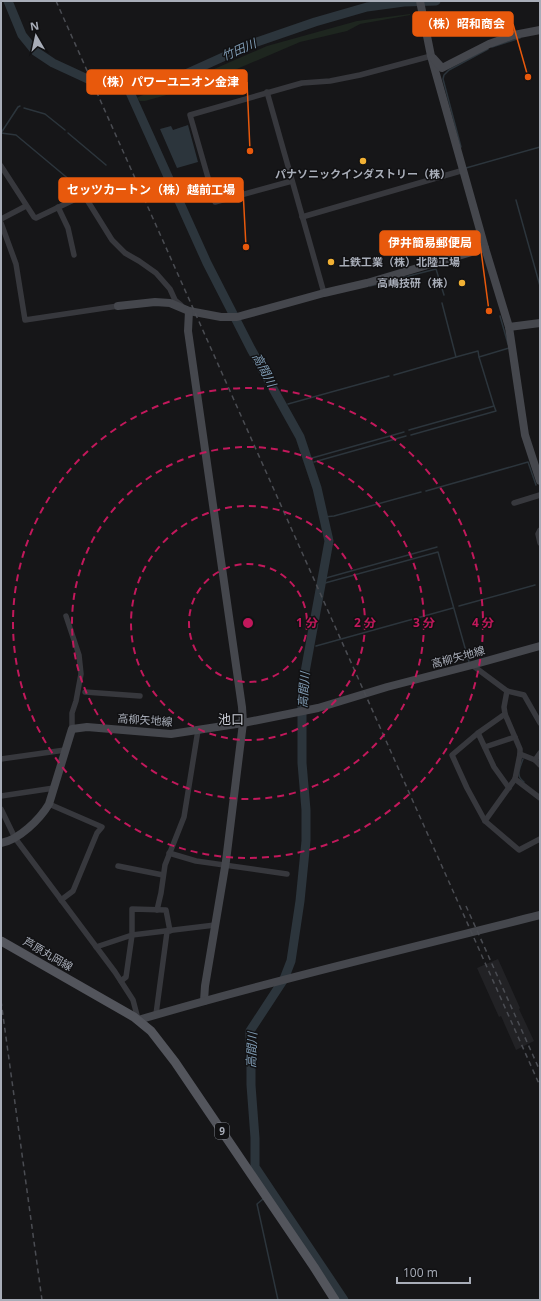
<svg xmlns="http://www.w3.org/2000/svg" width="541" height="1301" viewBox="0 0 541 1301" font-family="'Open Sans','Noto Sans JP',sans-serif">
	<rect width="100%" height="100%" fill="#161618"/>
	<!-- built -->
	<path fill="#222225" d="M498,959L520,1008L519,1009L534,1041L516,1050L501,1016L499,1017L477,968Z"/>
	<!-- green -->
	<path fill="#1e261f" d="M410,14V15L360,24L347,31L300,42L195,87L145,101H140L136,98L143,95L162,90L182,83L267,46L357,21Z"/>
	<!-- water -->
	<path fill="#2c353c" d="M188,125L198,162L177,168L160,129L171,126L173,130Z"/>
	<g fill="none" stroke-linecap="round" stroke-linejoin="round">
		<!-- stream -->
		<g stroke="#2c353c" stroke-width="1.5">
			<path d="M492,47L520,38"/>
			<path d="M20,106L18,107L1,133L16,135L77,186L84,193"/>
			<path d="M24,108L45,114L65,130"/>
			<path d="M68,133L106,165"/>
			<path d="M461,147L443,79L444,75L449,70L488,49"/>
			<path d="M466,168L540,147"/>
			<path d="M516,200L540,286"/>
			<path d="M370,286L436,269L444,295"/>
			<path d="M500,316L508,344"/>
			<path d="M456,357L478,351L479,357L509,348"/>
			<path d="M394,375L456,357L442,303"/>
			<path d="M288,404L389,376"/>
			<path d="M409,430L494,406L479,357"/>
			<path d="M411,435L496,411L494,406"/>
			<path d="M312,458L404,432"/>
			<path d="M314,462L406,436"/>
			<path d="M426,491L528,462L536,485"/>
			<path d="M324,517L334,516L421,492"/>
			<path d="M326,578L437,547"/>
			<path d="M325,583L438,552L469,662"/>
			<path d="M459,606L535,585"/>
			<path d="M316,646L453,608"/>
			<path d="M523,759C520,768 515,776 524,782"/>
			<path d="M263,1199L257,1204L278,1300"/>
		</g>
		<!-- river -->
		<g stroke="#2c353c" stroke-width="9">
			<path d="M8,1L22,35L35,51L53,63L92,81L117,87L128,88L181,76L254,43L315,22L367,7L404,2L436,1"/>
			<path d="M128,88L207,263L251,349L300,437L317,488L329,541L305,672L302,702V763L306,810V841L300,901L291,961L284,979L250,1031V1042L251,1056V1085L255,1138V1167L344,1300"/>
		</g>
		<!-- street -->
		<g stroke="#37383d" stroke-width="5.5">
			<path d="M267,92L324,293"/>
			<path d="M1,166L34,217L36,218L84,195L112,240L125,253L139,261L156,273L170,289L175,300L181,305"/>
			<path d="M292,181L215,202L190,115L302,83L330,81L360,75L431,56"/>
			<path d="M58,207L68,228L74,255"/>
			<path d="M302,217L464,170"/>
			<path d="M1,219L26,206"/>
			<path d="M1,223L16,264L25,320L118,306"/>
			<path d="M514,503L540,495"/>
			<path d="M540,530L538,534L540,543"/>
			<path d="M66,616L79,655L81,674L76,701L72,713V729"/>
			<path d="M472,665L507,691L504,707L505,714L520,749V754L515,779L485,821"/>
			<path d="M507,691L524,695L540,723"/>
			<path d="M85,692L140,696"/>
			<path d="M505,714L478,733L452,755L467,788L485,821L519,850L540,839"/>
			<path d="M478,733L494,767L509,788"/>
			<path d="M485,747L515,737"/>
			<path d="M520,754L535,760L540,765"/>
			<path d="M1,759L65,750"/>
			<path d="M535,760L540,753"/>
			<path d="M515,779L540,798"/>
			<path d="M1,796L54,788"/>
			<path d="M49,804L102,827L97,833L73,891L61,900"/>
			<path d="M1,809L15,838L115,972L133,1000L138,1019"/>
			<path d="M169,853L196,861L287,874"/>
			<path d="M118,866L163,875"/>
			<path d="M157,910L161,893L165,865L184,817L198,730"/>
			<path d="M96,947L132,935V909L166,910L170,931"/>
			<path d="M121,981L126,977L132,935L215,925"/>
			<path d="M156,1014L167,932"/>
		</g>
		<!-- secondary -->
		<g stroke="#45474d" stroke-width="8">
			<path d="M420,1L431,56L485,248L509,327L525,435L540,481"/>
			<path d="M433,58L442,68L489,44L514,35L540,30"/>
			<path d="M118,306L155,302L170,303L189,311L221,317H237L324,293L367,283L485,248"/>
			<path d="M189,311L188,331L242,707L243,723L226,861L205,986L204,1001"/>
			<path d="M509,327L540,323"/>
			<path d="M1,843C19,840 40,819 49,804L72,729L87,727L171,734L243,723L318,708L387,687L472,665L540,646"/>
			<path d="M138,1020C271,981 406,949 540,915"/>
		</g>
		<!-- primary -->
		<path stroke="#53555c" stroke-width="9" d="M1,941L134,1017L151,1031L175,1062L314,1267L335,1300"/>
		<!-- rail -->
		<g stroke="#4a4c52" stroke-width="1.5" stroke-dasharray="5 4" stroke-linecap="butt">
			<path d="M56,1L540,1086"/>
			<path d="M466,906L540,1071"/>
			<path d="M1,1001L42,1300"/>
		</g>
	</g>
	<!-- distance rings -->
	<g fill="none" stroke="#c2185b" stroke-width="2" stroke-dasharray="7 5">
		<circle cx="248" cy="623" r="59"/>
		<circle cx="248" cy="623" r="117"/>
		<circle cx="248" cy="623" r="176"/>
		<circle cx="248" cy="623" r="235"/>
	</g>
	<!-- markers -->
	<g fill="#f2b134" stroke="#111113" stroke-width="1.5">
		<circle cx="363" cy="161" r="4"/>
		<circle cx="331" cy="262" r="4"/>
		<circle cx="462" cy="283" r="4"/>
	</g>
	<g text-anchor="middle" stroke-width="3" stroke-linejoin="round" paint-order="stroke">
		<!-- shield labels -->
		<rect fill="#111113" stroke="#7b7e86" stroke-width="1" x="215" y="1123" width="14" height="16" rx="3"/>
		<g font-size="10" font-weight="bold" fill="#a8adb8">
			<text x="222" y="1135">9</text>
		</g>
		<!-- poi labels -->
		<g font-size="11" font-weight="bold" fill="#a8adb8" stroke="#111113">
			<text x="363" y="178">パナソニックインダストリー（株）</text>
			<text x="339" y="266" text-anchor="start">上鉄工業（株）北陸工場</text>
			<text x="454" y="287" text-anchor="end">高嶋技研（株）</text>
		</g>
		<!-- street labels -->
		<g font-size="11" fill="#a8adb8" stroke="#111113">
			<text transform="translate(458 657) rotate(-15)" y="4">高柳矢地線</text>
			<text transform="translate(145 720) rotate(4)" y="4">高柳矢地線</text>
			<text transform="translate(48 954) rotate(30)" y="4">芦原丸岡線</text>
		</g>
		<!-- water labels -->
		<g font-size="12" font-style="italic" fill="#7f9bb3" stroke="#111113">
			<text transform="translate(239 50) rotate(-23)" y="4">竹田川</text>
			<text transform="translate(264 370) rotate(62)" y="4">高間川</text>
			<text transform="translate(304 690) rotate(-86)" y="4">高間川</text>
			<text transform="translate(252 1050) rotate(-88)" y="4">高間川</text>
		</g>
		<!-- quarter labels -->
		<g font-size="13" fill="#c9ccd4" stroke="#111113">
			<text x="231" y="724">池口</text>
		</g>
	</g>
	<circle cx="248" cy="623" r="6" fill="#c2185b" stroke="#111113" stroke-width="2"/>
	<g font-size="12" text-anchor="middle" font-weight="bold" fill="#c2185b" stroke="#111113" stroke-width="3" stroke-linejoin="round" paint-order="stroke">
		<text x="307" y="627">1 分</text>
		<text x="365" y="627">2 分</text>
		<text x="424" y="627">3 分</text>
		<text x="483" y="627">4 分</text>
	</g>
	<!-- callouts -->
	<path fill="none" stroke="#e8590c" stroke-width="1.5" d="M528 77L513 24M250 151L247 82M246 247L243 190M489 311L480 243"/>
	<g fill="#e8590c" stroke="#111113" stroke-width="1.5">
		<circle cx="528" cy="77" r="4"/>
		<circle cx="250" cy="151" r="4"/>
		<circle cx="246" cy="247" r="4"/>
		<circle cx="489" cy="311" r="4"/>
	</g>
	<g fill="#e8590c" stroke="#e8590c" stroke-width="1.5">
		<rect x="413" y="12" width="100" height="24" rx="4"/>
		<rect x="87" y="70" width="160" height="24" rx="4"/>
		<rect x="59" y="178" width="184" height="24" rx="4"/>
		<rect x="380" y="231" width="100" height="24" rx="4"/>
	</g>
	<g font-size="12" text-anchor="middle" font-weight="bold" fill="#fff">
		<text x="463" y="28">（株）昭和商会</text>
		<text x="167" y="86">（株）パワーユニオン金津</text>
		<text x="151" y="194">セッツカートン（株）越前工場</text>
		<text x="430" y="247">伊井簡易郵便局</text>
	</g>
	<!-- border -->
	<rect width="541" height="1301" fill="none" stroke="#a8adb8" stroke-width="4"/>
	<!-- north arrow -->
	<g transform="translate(36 36) rotate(351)" stroke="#111113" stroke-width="3" paint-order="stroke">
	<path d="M0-3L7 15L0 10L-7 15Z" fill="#a8adb8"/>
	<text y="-6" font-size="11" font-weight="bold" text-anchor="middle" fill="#a8adb8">N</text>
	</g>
	<!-- scale -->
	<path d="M397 1277v6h73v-6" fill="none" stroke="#a8adb8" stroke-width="2"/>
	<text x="403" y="1277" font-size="12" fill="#a8adb8" stroke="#111113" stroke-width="3" paint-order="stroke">100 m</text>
</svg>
